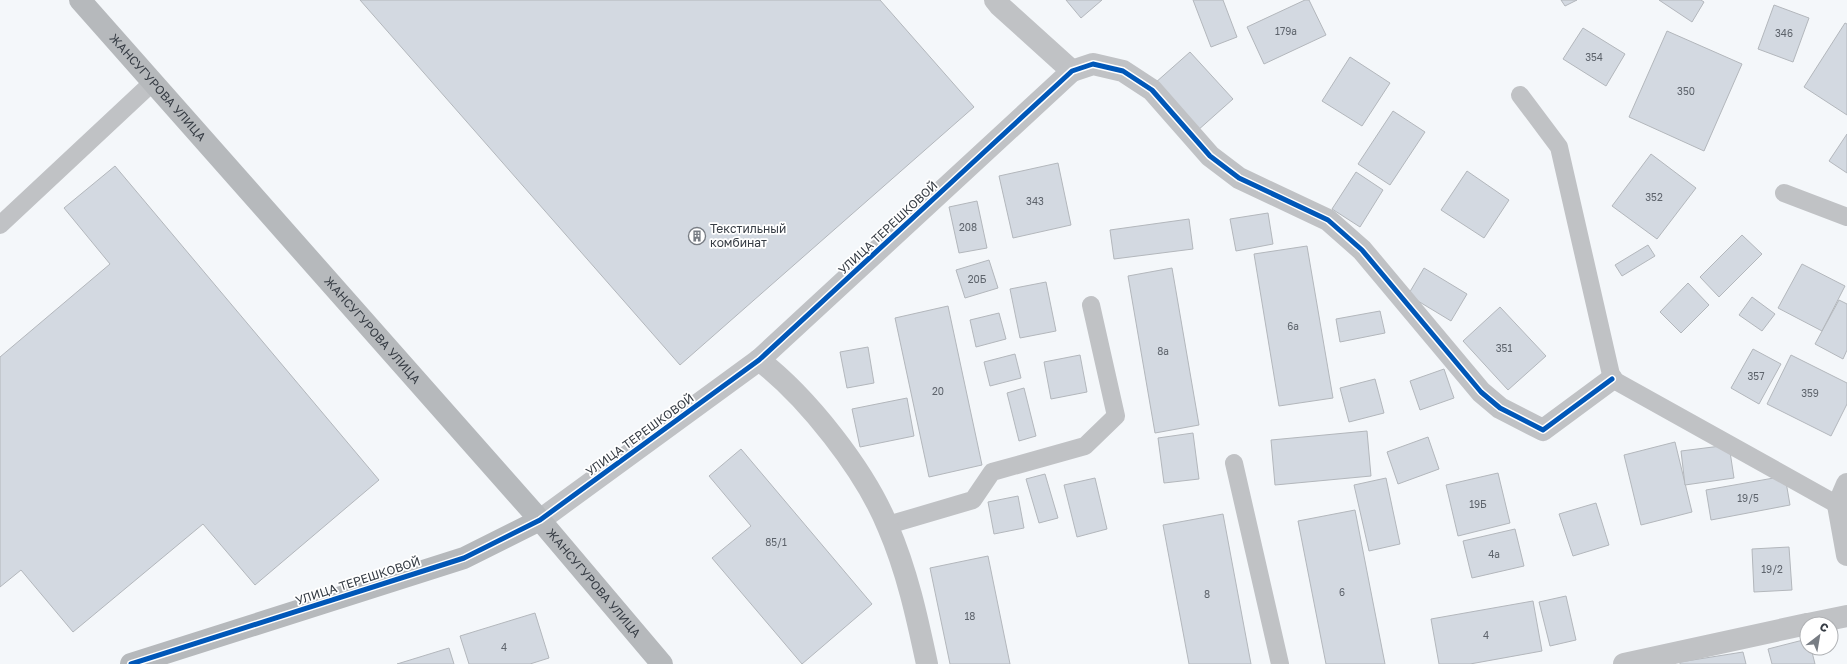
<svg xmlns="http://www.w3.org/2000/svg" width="1847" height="664" viewBox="0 0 1847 664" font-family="'Golos Text',sans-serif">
	<rect width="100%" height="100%" fill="#f4f7fa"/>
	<!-- building -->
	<g fill="#d3d9e1" stroke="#b3b7bc">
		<path d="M360,0H880L974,107L680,365Z"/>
		<path d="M1066,0H1102L1081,18Z"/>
		<path d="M1193,0H1223L1237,37L1211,47Z"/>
		<path d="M1305,0H1309L1326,35L1264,64L1247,27Z"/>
		<path d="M1561,0H1577L1565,6Z"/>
		<path d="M1659,0H1701L1704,2L1692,22Z"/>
		<path d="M1774,5L1809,18L1793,62L1758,49Z"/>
		<path d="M1845,23L1847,24V115L1804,87Z"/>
		<path d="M1583,28L1625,54L1606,86L1563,59Z"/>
		<path d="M1667,31L1742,64L1704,151L1629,117Z"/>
		<path d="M1190,52L1233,99L1197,131L1155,83Z"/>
		<path d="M1350,57L1390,83L1362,126L1322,101Z"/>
		<path d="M1393,111L1425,132L1390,185L1358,164Z"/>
		<path d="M1847,134V173L1829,161Z"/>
		<path d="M1651,154L1696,188L1657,239L1612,206Z"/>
		<path d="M1058,163L1071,225L1013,238L999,176Z"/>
		<path d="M115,166L379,480L255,585L203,524L73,632L21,570L0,587V357L110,264L64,208Z"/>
		<path d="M1467,171L1509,200L1484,238L1441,210Z"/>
		<path d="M1356,172L1383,190L1360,227L1332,209Z"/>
		<path d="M977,201L987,248L959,253L949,207Z"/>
		<path d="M1268,213L1273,244L1236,251L1230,219Z"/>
		<path d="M1189,219L1193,249L1114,259L1110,230Z"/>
		<path d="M1742,235L1762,254L1719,297L1700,277Z"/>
		<path d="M1648,245L1655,256L1622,276L1615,265Z"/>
		<path d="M1307,246L1333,398L1279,406L1254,254Z"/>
		<path d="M989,260L998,288L965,298L956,270Z"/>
		<path d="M1802,264L1845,286L1822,331L1778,308Z"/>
		<path d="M1172,268L1199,425L1155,433L1128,276Z"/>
		<path d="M1424,268L1467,294L1451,321L1408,295Z"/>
		<path d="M1046,282L1056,331L1020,338L1010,289Z"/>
		<path d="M1688,283L1709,305L1681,333L1660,312Z"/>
		<path d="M1752,297L1775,314L1762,331L1739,315Z"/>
		<path d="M1839,300L1847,304V350L1843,359L1815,344Z"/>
		<path d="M948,306L982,465L929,477L895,318Z"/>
		<path d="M1500,307L1546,356L1508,390L1463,341Z"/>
		<path d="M1380,311L1385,333L1340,342L1336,319Z"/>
		<path d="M999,313L1006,339L976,347L970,320Z"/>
		<path d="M868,347L874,383L847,388L840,352Z"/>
		<path d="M1753,349L1781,364L1759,404L1731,388Z"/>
		<path d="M1015,354L1021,378L990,386L984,362Z"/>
		<path d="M1080,355L1087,392L1051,399L1044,362Z"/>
		<path d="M1791,355L1847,383V404L1831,436L1767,404Z"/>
		<path d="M1444,369L1454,398L1420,410L1410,381Z"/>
		<path d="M1375,379L1384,413L1349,422L1340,388Z"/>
		<path d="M1024,388L1036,436L1019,441L1007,393Z"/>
		<path d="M907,398L914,436L860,447L852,409Z"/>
		<path d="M1367,431L1371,476L1275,485L1271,440Z"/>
		<path d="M1193,433L1199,479L1164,483L1158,438Z"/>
		<path d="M1428,437L1439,469L1398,484L1387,452Z"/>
		<path d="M1675,442L1692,512L1641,525L1624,455Z"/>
		<path d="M1729,445L1734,478L1685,485L1681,451Z"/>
		<path d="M741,449L872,604L802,664L712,558L751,526L709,476Z"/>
		<path d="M1498,473L1510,523L1458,536L1446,485Z"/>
		<path d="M1045,474L1058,518L1039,523L1026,479Z"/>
		<path d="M1785,476L1790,505L1711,520L1706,490Z"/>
		<path d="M1095,478L1107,529L1077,537L1064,485Z"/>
		<path d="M1386,478L1400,544L1369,551L1354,485Z"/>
		<path d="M1018,496L1024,528L994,534L988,502Z"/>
		<path d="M1596,503L1609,545L1573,556L1559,514Z"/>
		<path d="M1355,510L1385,664H1326L1298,521Z"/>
		<path d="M1223,514L1251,664H1189L1163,525Z"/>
		<path d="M1515,529L1524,566L1472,578L1463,541Z"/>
		<path d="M1789,547L1792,590L1754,592L1752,549Z"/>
		<path d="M988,556L1010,664H950L930,568Z"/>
		<path d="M1566,596L1576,640L1550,646L1539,602Z"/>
		<path d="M1533,601L1542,651L1470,664H1439L1431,619Z"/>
		<path d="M535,613L549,658L530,664H469L460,636Z"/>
		<path d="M1807,639V648H1811L1815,664H1772L1768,649Z"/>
		<path d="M449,648L454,664H397Z"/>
		<path d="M1743,652L1746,664H1680V662Z"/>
	</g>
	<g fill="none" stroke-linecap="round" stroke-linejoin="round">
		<!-- lane -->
		<g stroke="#c0c2c5" stroke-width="18">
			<path d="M1520,95L1559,147L1612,379L1838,505"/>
			<path d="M1784,193L1847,217"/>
			<path d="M0,225L153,82"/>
			<path d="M1234,463L1280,664"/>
			<path d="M888,525L973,500L992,472L1085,446L1116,416L1091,305"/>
		</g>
		<!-- street -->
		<g stroke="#c0c2c5" stroke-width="22">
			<path d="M995,0L999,5L1072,71"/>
			<path d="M759,360C807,397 865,470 888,527C907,571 917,617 927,664"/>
			<path d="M1847,484L1838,505L1847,555"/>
			<path d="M540,520L759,360L1072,71L1093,64L1123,71L1152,90L1210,156L1239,178L1328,220L1362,250L1481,392L1500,408L1543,430L1612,379"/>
			<path d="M1808,624L1847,616"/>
			<path d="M1624,664L1807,624"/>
		</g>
		<!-- secondary -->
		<g stroke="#b6b9bc" stroke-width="22">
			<path id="s1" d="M80,0L540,520L662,664"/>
			<path d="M131,664L464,558L540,520"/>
		</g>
		<!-- cycleway casing -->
		<g stroke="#fff" stroke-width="8">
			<path id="cycleway" d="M131,664L464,558L540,520L759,360L1072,71L1093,64L1123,71L1152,90L1210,156L1239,178L1328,220L1362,250L1481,392L1500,408L1543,430L1612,379"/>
		</g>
		<!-- cycleway -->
		<use href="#cycleway" stroke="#0057b8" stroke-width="5"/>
	</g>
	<!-- icons -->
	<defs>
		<g id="building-ring" transform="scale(0.9)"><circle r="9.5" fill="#fff" stroke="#787d84" stroke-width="1.5"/><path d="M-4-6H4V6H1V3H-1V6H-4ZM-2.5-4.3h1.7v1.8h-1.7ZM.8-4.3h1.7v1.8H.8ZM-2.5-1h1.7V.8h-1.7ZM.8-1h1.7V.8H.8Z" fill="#787d84"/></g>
	</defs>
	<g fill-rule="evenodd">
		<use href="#building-ring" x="697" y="236"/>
	</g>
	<g text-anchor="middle" stroke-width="3.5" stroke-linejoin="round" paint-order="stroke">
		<!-- number labels -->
		<g font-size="10" fill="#5d636b">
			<text x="1286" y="35">179а</text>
			<text x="1784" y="37">346</text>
			<text x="1594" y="61">354</text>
			<text x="1686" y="95">350</text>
			<text x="1654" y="201">352</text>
			<text x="1035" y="205">343</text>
			<text x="968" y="231">208</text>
			<text x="977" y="283">20Б</text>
			<text x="1293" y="330">6а</text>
			<text x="1504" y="352">351</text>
			<text x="1163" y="355">8а</text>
			<text x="1756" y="380">357</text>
			<text x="938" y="395">20</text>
			<text x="1810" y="397">359</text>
			<text x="1748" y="502">19/5</text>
			<text x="1478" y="508">19Б</text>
			<text x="776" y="546">85/1</text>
			<text x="1494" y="558">4а</text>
			<text x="1772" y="573">19/2</text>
			<text x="1342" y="596">6</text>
			<text x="1207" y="598">8</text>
			<text x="970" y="620">18</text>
			<text x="1486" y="639">4</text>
			<text x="504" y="651">4</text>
		</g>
		<!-- street labels -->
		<g font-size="12" fill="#363c44" stroke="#fff">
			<text dy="4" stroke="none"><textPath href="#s1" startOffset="117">ЖАНСУГУРОВА УЛИЦА</textPath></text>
			<text transform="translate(888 228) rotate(-43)" y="4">УЛИЦА ТЕРЕШКОВОЙ</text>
			<text dy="4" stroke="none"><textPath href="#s1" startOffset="441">ЖАНСУГУРОВА УЛИЦА</textPath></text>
			<text transform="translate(640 435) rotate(-36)" y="4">УЛИЦА ТЕРЕШКОВОЙ</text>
			<text transform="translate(358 581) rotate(-18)" y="4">УЛИЦА ТЕРЕШКОВОЙ</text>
			<text dy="4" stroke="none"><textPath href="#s1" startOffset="777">ЖАНСУГУРОВА УЛИЦА</textPath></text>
		</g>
		<!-- poi labels -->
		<g font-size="12" fill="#363c44" stroke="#fff" text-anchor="start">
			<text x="710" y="233">Текстильный<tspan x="710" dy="14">комбинат</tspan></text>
		</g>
	</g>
	<!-- north arrow -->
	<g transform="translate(1819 636) rotate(31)"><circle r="19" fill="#ffffff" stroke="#afb1b4"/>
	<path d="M0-3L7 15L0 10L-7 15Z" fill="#787d84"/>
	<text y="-6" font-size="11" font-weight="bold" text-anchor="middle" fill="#363c44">С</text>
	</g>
</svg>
